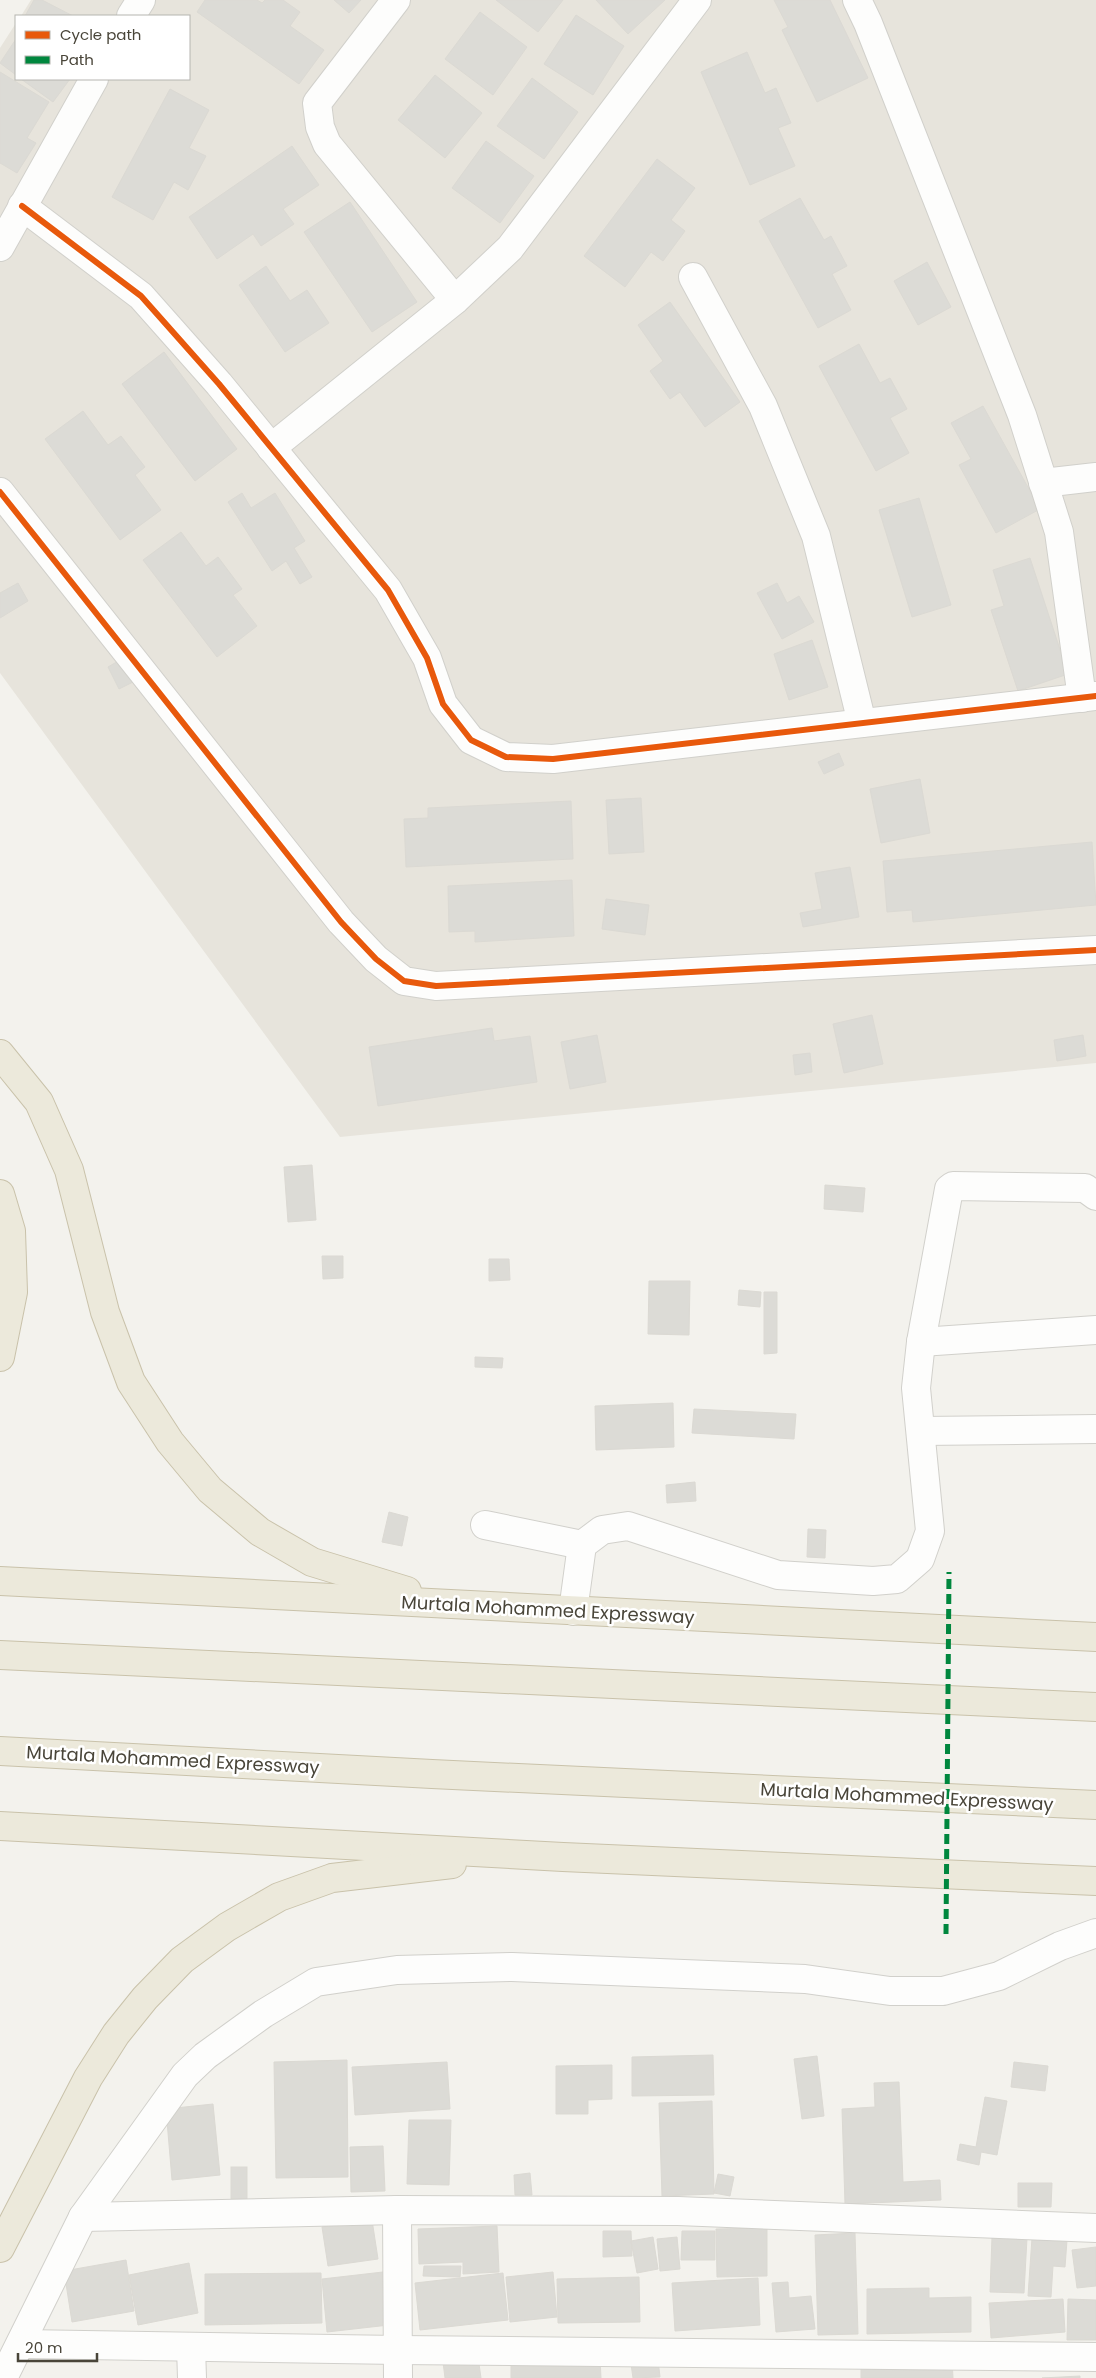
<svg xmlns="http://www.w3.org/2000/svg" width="1096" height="2378" viewBox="0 0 1096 2378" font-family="Poppins,sans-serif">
	<rect width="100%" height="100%" fill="#f3f2ed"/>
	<!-- residential -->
	<path fill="#e7e4dc" d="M31,0H1096V1063L340,1137L0,673V48L16,23V79H189V16H21Z"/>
	<!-- building -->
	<g fill="#dcdbd6" stroke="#dbd9d3">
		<path d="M34,0H42L73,16H25Z"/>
		<path d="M205,0H257L262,3L265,0H283L300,12L290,26L324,50L299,84L197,12Z"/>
		<path d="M334,0H361L349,13Z"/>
		<path d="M496,0H563L538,32Z"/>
		<path d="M596,0H665L628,34Z"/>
		<path d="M774,0H830L868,78L817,102L782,30L788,27Z"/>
		<path d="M480,12L527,47L493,95L445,59Z"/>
		<path d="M576,15L624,46L593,95L544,64Z"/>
		<path d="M16,39V75L0,63Z"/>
		<path d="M747,52L765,93L776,88L791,123L778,128L795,166L750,185L701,72Z"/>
		<path d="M0,72L49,102L27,138L36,143L17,173L0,163Z"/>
		<path d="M435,75L482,113L445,158L398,120Z"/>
		<path d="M532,78L578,112L544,159L497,126Z"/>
		<path d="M21,79H70L53,102Z"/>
		<path d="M170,89L209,110L189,148L206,156L188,190L174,182L153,220L112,197Z"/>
		<path d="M486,141L534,176L500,223L452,188Z"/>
		<path d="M292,146L319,185L283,209L294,224L261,246L253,234L217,259L189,217Z"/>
		<path d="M657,159L695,188L671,220L685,231L663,261L651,252L625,287L584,256Z"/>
		<path d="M800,198L824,240L831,236L847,266L832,274L851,310L818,328L759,221Z"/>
		<path d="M350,202L417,302L372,332L304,232Z"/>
		<path d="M927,262L951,307L918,325L894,281Z"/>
		<path d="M266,266L290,301L307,290L329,323L285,352L239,285Z"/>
		<path d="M670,302L740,402L705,427L680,392L670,399L650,371L663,361L638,325Z"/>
		<path d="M859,344L880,383L890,378L907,409L890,418L909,453L876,471L819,366Z"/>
		<path d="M164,352L237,449L195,481L122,384Z"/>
		<path d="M983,406L1040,509L996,533L959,465L971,459L951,423Z"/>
		<path d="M83,411L108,445L121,436L145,467L135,475L161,510L120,540L45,439Z"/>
		<path d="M242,493L251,508L275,493L305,541L294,548L312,577L300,584L286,561L272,571L228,502Z"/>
		<path d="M919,498L951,605L912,617L879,510Z"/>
		<path d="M181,532L206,566L218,557L242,589L233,595L257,626L217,657L143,560Z"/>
		<path d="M1030,558L1068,674L1018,691L991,610L1004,606L993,570Z"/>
		<path d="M18,583L28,601L0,618V593Z"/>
		<path d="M777,583L787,603L799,596L814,622L782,639L757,593Z"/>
		<path d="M812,640L828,687L789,700L774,654Z"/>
		<path d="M127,656L139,679L119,689L108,667Z"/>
		<path d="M839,753L844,765L824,774L818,762Z"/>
		<path d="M920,779L930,833L881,843L870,789Z"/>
		<path d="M641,798L644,852L609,854L606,800Z"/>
		<path d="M571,801L573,859L406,867L404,819L428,818V808Z"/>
		<path d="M1092,842L1096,905L913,922L912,910L887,912L883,861Z"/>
		<path d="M850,867L859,917L803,927L800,913L822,909L815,873Z"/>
		<path d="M572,880L574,936L475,942V931L449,932L448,886Z"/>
		<path d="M606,899L649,905L645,935L602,929Z"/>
		<path d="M872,1015L883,1064L844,1073L833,1024Z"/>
		<path d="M492,1028L494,1041L530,1036L537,1082L378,1106L369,1047Z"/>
		<path d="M597,1035L606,1082L570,1089L561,1042Z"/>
		<path d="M1083,1035L1086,1056L1057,1061L1054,1040Z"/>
		<path d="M810,1053L812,1072L795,1075L793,1055Z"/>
		<path d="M312,1165L316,1220L288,1222L284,1167Z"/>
		<path d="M825,1185L865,1188L863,1212L824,1209Z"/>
		<path d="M322,1256H343V1278L323,1279Z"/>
		<path d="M489,1259H509L510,1280L489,1281Z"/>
		<path d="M649,1281H690L689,1335L648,1334Z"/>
		<path d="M739,1290L761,1292L760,1307L738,1305Z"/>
		<path d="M764,1292H777V1353L764,1354Z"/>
		<path d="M475,1357L503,1358L502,1368L475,1367Z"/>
		<path d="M673,1403L674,1447L596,1450L595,1406Z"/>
		<path d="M694,1409L796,1414L794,1439L692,1433Z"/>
		<path d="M695,1482L696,1501L667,1503L666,1485Z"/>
		<path d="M389,1512L408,1517L402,1546L382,1542Z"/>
		<path d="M808,1529L826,1530L825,1558L807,1557Z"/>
		<path d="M713,2055L714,2095L632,2096V2057Z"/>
		<path d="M817,2056L824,2116L802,2119L794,2059Z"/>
		<path d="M347,2060L348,2177L276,2178L274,2062Z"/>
		<path d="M447,2062L450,2109L355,2115L352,2067Z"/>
		<path d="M1014,2062L1048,2066L1045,2091L1011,2087Z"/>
		<path d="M612,2065V2099L588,2100V2114H556V2066Z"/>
		<path d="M899,2082L903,2182L940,2180L941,2200L845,2204L842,2109L875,2107L874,2083Z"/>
		<path d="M985,2097L1007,2101L997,2155L981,2152L979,2165L957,2160L960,2144L976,2147Z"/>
		<path d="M712,2101L714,2194L662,2196L659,2103Z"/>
		<path d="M213,2104L220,2175L172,2180L166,2109Z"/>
		<path d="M409,2120H451L449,2185L407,2184Z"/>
		<path d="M383,2146L385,2191L351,2192L350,2147Z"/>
		<rect x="231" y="2167" width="16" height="32"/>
		<path d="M530,2173L532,2195H515L514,2175Z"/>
		<path d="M718,2174L734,2177L730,2196L714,2193Z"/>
		<path d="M1018,2183H1052L1051,2207H1018Z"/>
		<path d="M372,2220L378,2259L328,2266L322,2227Z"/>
		<path d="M497,2226L499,2272L463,2274V2262L419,2264L418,2229Z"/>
		<path d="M767,2228V2276L717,2277L716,2229Z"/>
		<path d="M603,2231H631L632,2256L603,2257Z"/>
		<path d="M682,2231H715V2260H681Z"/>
		<path d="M855,2233L858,2334L818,2335L815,2235Z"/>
		<path d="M653,2237L658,2269L637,2273L631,2241Z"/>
		<path d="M677,2237L680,2269L660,2271L657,2239Z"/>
		<path d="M992,2237L1027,2238L1024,2293L990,2292Z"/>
		<path d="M1032,2238L1067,2240L1065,2267L1053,2266L1051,2297L1028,2296Z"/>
		<path d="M1096,2247V2286L1077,2288L1072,2250Z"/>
		<path d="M126,2260L134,2311L72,2322L64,2271Z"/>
		<path d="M189,2263L198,2313L138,2325L129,2275Z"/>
		<path d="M424,2266H461L460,2277L423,2276Z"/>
		<path d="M383,2272L389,2325L327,2332L322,2279Z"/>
		<path d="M553,2272L557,2317L510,2322L506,2277Z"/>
		<path d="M321,2273L322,2323L205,2325V2274Z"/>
		<path d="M503,2273L508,2320L420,2330L415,2283Z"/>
		<path d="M639,2277L640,2322L558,2323L557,2279Z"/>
		<path d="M758,2278L760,2325L675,2331L672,2283Z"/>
		<path d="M788,2282L789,2298L811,2296L815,2329L776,2332L772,2283Z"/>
		<path d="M929,2288V2298L971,2297V2332L867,2334V2289Z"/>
		<path d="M1063,2299L1065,2332L991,2338L989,2303Z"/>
		<path d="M1068,2299L1096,2300V2340H1067Z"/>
		<path d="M478,2357L481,2378H445L443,2362Z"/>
		<path d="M600,2358L601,2378H511V2364Z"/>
		<path d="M658,2360L660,2377L633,2378L631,2364Z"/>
		<path d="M952,2360L953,2378H861V2363Z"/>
		<path d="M1080,2376V2378H1042Z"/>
	</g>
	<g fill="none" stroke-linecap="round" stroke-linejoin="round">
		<!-- minor casing -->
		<g stroke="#d1d0cb" stroke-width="30">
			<g id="minor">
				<path d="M396,0L317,103L320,127L327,144L455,300"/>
				<path d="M857,0L868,23L1022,415L1059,532L1082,698"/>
				<path d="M131,16L141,0"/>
				<path d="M22,206L141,296L219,384L388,590L427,658L443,704L471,740L506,757L553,759L1096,696"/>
				<path d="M0,247L94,79"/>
				<path d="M693,277L763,406L816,536L862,723"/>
				<path d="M271,448L455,300L510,248L697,0"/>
				<path d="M1043,483L1096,477"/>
				<path d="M0,492L341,922L376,959L404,981L436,986L1096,950"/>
				<path d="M921,1342L1096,1330"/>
				<path d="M921,1431L1096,1429"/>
				<path d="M485,1525L582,1545"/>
				<path d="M573,1611L582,1545L602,1530L628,1526L778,1575L873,1581L897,1579L920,1559L930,1531L916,1388L921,1342L949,1189L953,1186L1085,1188L1096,1196"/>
				<path d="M397,2210L398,2378"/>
				<path d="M83,2217L397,2210L678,2211L1096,2228"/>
				<path d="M22,2344L398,2350L1096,2357"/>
				<path d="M191,2347L192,2378"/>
				<path d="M3,2378L83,2217L185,2075L205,2056L263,2014L316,1982L397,1970L512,1967L805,1979L890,1991H943L999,1976L1060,1946L1096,1933"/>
			</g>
		</g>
		<!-- highway casing -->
		<g stroke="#c9c2aa" stroke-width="30">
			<g id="highway">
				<path d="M0,1054L39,1102L69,1170L105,1312L131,1382L170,1442L210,1490L260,1532L312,1562L407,1591"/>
				<path d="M0,1194L11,1231L13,1292L0,1357"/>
				<path d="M0,1581L1096,1637"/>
				<path d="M0,1655L1096,1707"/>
				<path d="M0,1751L432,1774L1096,1805"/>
				<path d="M0,1826L563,1857L1096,1881"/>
				<path d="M0,2248L88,2078L116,2034L145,1998L182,1960L227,1927L279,1897L332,1878L452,1864"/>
			</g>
		</g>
		<!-- minor -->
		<use href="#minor" stroke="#fdfdfc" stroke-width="28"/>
		<!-- highway -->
		<use href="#highway" stroke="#ece9db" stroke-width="28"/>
		<!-- quiet -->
		<path stroke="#00873e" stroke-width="5" stroke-dasharray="10 5" stroke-linecap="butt" d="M946,1934L949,1572"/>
		<!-- cycleway casing -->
		<g stroke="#fff" stroke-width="9">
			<g id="cycleway">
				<path d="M22,206L141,296L219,384L388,590L427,658L443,704L471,740L506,757L553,759L1096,696"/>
				<path d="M0,492L341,922L376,959L404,981L436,986L1096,950"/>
			</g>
		</g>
		<!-- cycleway -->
		<use href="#cycleway" stroke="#e8590c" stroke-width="6"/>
	</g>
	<g text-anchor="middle" stroke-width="5" stroke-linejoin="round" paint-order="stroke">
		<!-- street labels -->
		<g font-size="18" fill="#494539" stroke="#fff">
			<text transform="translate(548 1610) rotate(3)" y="6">Murtala Mohammed Expressway</text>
			<text transform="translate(173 1760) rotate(3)" y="6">Murtala Mohammed Expressway</text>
			<text transform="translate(907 1797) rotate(3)" y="6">Murtala Mohammed Expressway</text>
		</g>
	</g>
	<!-- legend -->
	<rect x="15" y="15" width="175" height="65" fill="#ffffff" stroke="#b6b5b0"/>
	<rect x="25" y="31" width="25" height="8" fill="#e8590c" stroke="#b6b5b0"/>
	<text x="60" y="40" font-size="15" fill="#494539">Cycle path</text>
	<rect x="25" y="56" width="25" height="8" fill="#00873e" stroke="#b6b5b0"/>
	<text x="60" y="65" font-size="15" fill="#494539">Path</text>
	<!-- scale -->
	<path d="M18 2353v8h79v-8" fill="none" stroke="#494539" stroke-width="2.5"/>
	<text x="25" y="2353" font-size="15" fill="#494539" stroke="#ffffff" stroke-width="4" paint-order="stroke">20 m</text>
</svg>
